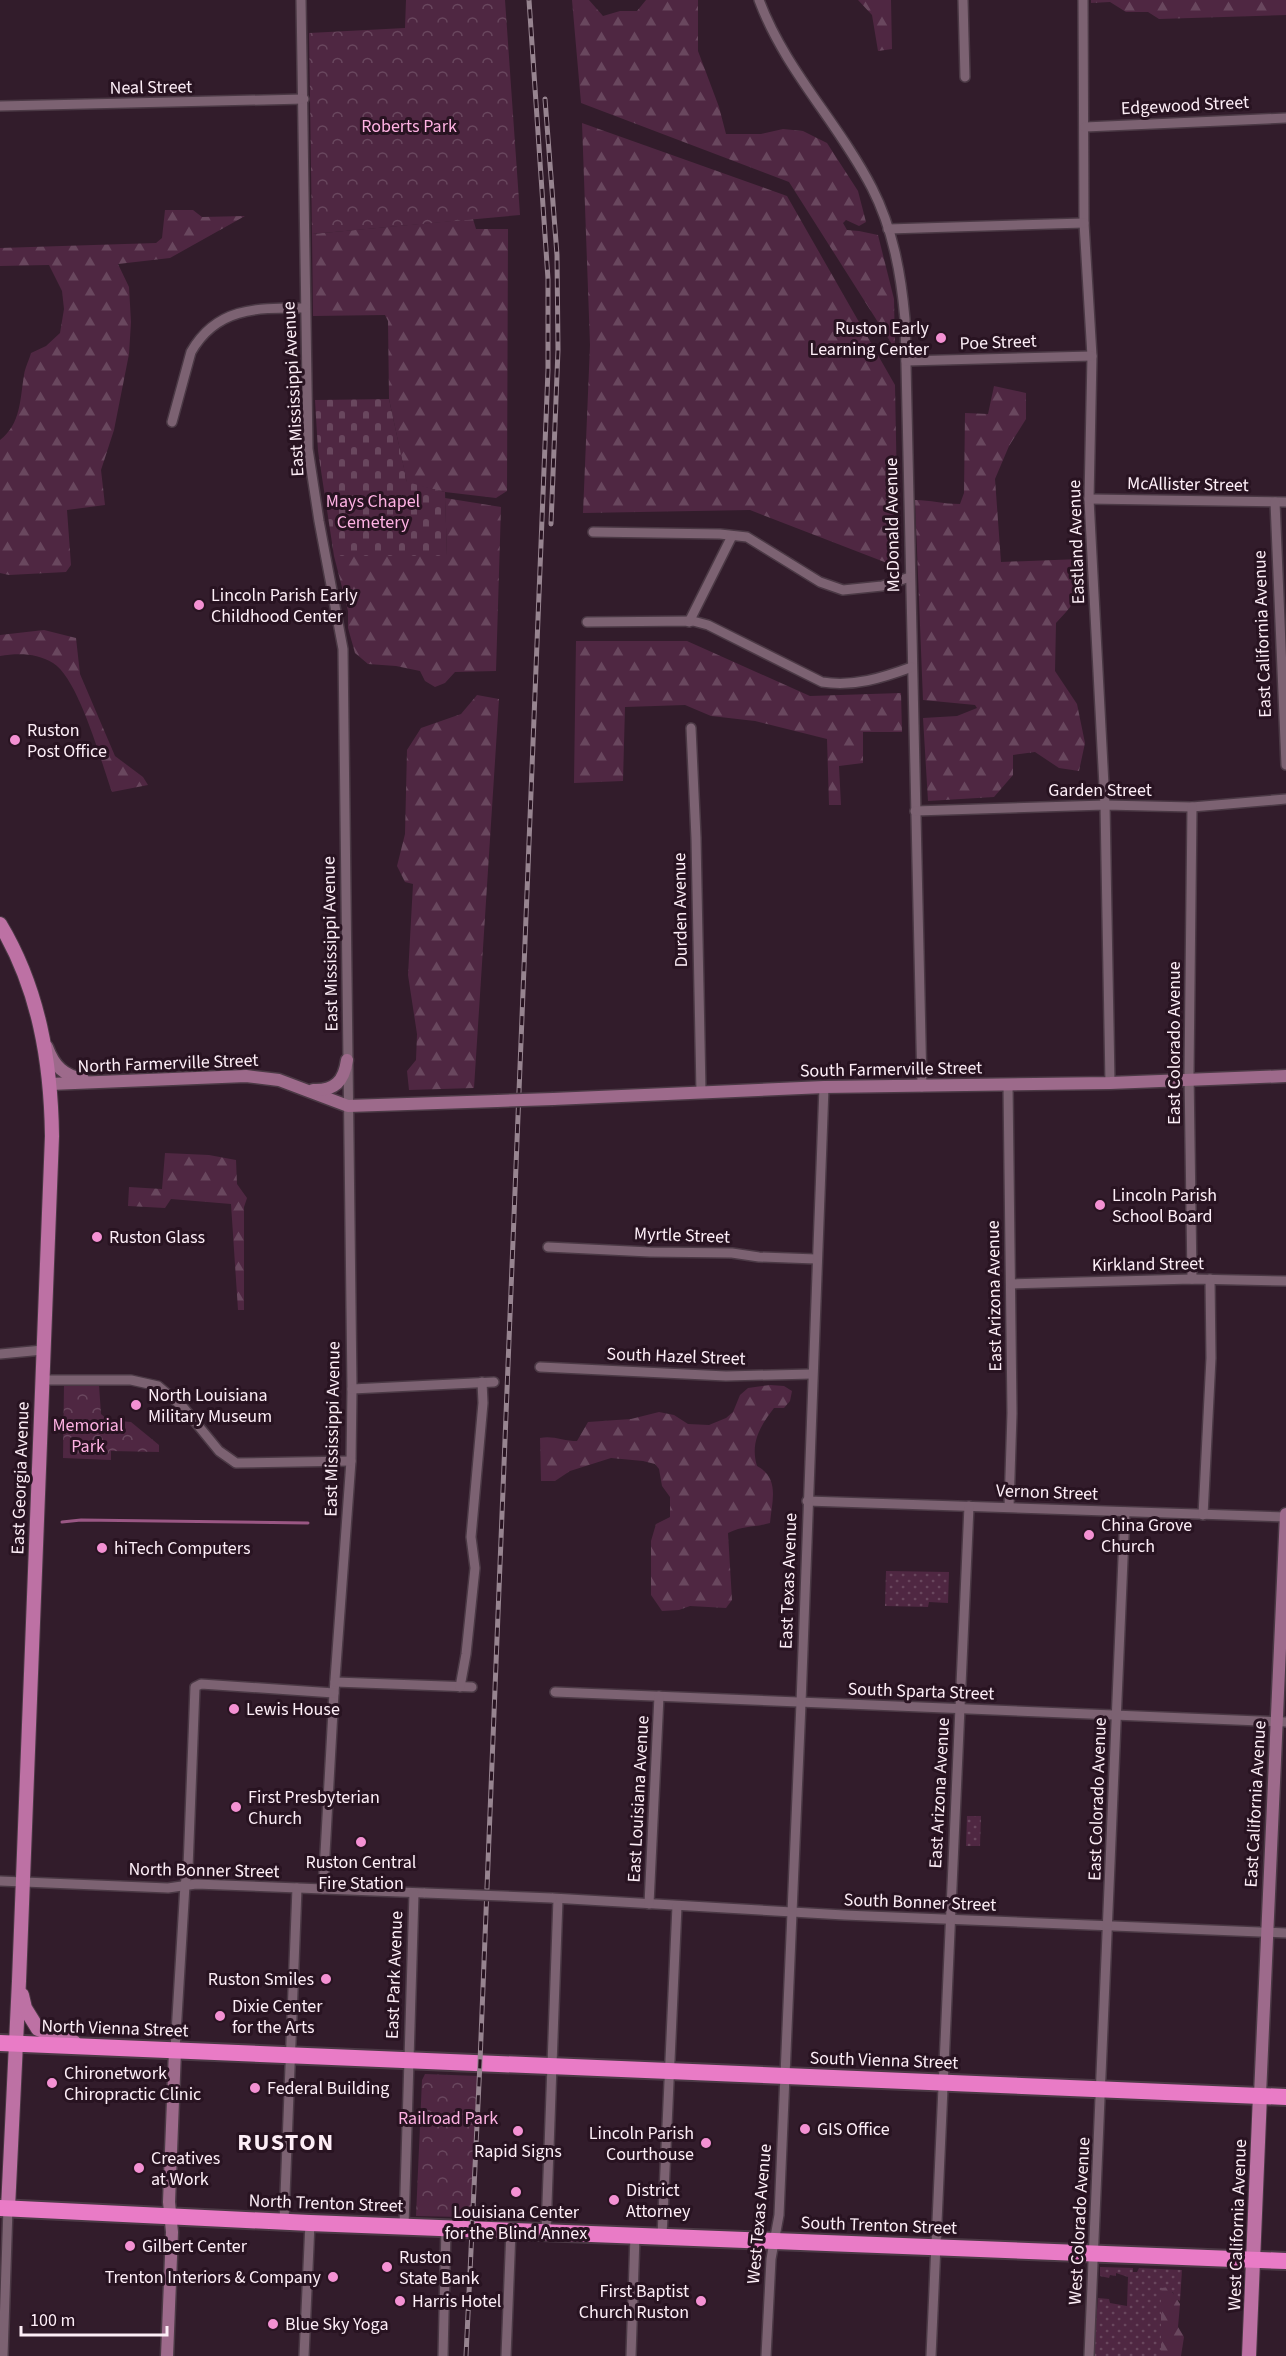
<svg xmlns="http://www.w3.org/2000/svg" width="1286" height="2356" viewBox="0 0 1286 2356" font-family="'Source Sans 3',sans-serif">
	<defs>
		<pattern id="grass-dots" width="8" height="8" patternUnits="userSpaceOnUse" patternTransform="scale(1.5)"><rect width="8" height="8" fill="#4f2742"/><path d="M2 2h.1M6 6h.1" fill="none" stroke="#69475e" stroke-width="1.8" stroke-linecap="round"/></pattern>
		<pattern id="forest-firs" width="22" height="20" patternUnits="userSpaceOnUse" patternTransform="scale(1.5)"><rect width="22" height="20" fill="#4f2742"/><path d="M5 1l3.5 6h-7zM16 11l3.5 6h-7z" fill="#69475e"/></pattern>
		<pattern id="cemetery-stones" width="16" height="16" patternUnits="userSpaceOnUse" patternTransform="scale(1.5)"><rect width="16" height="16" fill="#4f2742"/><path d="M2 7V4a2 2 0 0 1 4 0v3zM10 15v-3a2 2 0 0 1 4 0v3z" fill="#69475e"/></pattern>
		<pattern id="park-crowns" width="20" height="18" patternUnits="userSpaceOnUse" patternTransform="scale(1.5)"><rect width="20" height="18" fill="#4f2742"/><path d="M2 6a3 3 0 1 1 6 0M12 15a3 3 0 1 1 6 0" fill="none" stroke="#69475e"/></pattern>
	</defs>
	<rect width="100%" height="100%" fill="#321c2b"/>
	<!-- grass -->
	<g fill="url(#grass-dots)">
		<path d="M886,1571L949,1572L948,1603L929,1602L928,1607L885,1606Z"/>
		<path d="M967,1816H981L980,1846H966Z"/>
		<path d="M1100,2267L1133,2268V2272H1137L1139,2268L1182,2270L1180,2301L1174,2298L1173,2292L1161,2293V2356H1093L1098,2298L1109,2299L1110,2303L1127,2306L1128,2277L1116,2273V2276L1110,2275L1109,2278L1100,2276Z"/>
	</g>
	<!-- forest -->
	<g fill="url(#forest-firs)">
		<path d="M572,0H589L603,16L620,11H637L646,0H698V51L719,107L726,134H761L783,129L803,131L827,143L858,191L866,222L859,226L846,220L843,223L847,230L859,231L878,235L894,299L895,349L789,182L581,103Z"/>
		<path d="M858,0H891L892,49L878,51L872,15Z"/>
		<path d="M1091,0H1286V15L1159,19L1148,12H1126L1110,2L1091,3Z"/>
		<path d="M582,123L787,196L895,385L898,545L895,563H887L750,510L583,513L590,345Z"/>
		<path d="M165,210H193L202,217L245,216L170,258L118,264L129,287L131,322L129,354L114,430L101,470L105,505L67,510L71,565L66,572L9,575L0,573V440C21,424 20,399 24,375C25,368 29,360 31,353L46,346L60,333L64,309L62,291L49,265L0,266V248L156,243L162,238Z"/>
		<path d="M473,219L476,229H508L507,491L496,498L445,492L407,483L389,399L388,321L385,315L313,316L312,234Z"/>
		<path d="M994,386L1026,393V419L1009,446L995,479L1001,562L1080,559C1083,592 1078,600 1056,623L1055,671L1077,704L1085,743L1079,771L1059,768L1035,752L1013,755V775L994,797L928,801L923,718L957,716L977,708L975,705L923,700L915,500C931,500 942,504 960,504L964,493L965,413L988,414Z"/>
		<path d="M445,498L501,507L496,671L455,672L445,683L435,687L425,681L420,671L396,666L368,664L355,653L348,628V611L334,556H447Z"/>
		<path d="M44,630L76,638L80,674L115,756L143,777L148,785L112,792C101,762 79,679 53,663C37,653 18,653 0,656V635Z"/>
		<path d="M576,641H687L810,696L901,693L902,732H863V763L839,766L841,805H829L827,739L755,721L711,716L685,705L625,707L623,781L574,783Z"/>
		<path d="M477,695L499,699L474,1088L409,1090L407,1071L416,1060L417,1034L408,975L413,884L405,882L397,866L405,834L407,750L421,728L461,714Z"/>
		<path d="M165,1153L209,1155L236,1160L237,1184L247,1198L244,1207V1310H238L231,1204L171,1199L165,1208L128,1206L129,1187L162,1189Z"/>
		<path d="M770,1385L784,1386L792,1391L790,1401L784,1408H774C760,1426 750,1443 757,1466C780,1478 772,1501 770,1523C753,1528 745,1525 728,1533L732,1600L726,1608L690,1606L679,1610L662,1611L651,1595V1541L656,1524L670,1517V1497L662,1486L659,1469L655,1464L643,1461L611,1458L570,1471L555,1481H541L540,1438C552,1435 564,1441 577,1441L588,1422L631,1419L659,1412L674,1415L688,1424L709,1425L726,1418L733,1412L740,1395L748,1388Z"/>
		<path d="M1169,2287L1180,2304L1178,2327L1184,2337L1181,2356H1161V2293L1162,2288Z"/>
	</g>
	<!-- cemetery -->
	<path fill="url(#cemetery-stones)" d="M389,399L407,482L445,492L447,556H334L318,451L315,400Z"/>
	<!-- park -->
	<g fill="url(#park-crowns)">
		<path d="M406,0H505L520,215L312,234L309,33L405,28Z"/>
		<path d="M64,1385H99L101,1414L108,1420L131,1422L159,1445V1452L111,1451V1460L63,1458Z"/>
		<path d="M425,2074L478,2076L471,2213H461V2217L416,2216L422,2080Z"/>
	</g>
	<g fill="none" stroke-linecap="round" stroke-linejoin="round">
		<!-- stream -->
		<path stroke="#9a5784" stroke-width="3" d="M62,1522L81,1520L308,1523"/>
		<!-- street casing -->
		<g stroke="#4b3945" stroke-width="12">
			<g id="street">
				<path d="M301,0L308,449L319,521L343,649L352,1389L351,1461L334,1693L323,1889"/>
				<path d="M759,0C785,70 838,122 872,188C893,229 901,274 905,319L922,1087"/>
				<path d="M963,0L965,77"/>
				<path d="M1083,0L1084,223L1092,356L1089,499L1105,805L1110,1083"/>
				<path d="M0,106L304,99"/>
				<path d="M1085,127L1286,118"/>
				<path d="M888,229L1084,223"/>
				<path d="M906,361L1092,356"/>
				<path d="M172,422L191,352C217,306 259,308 305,308"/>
				<path d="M1089,499L1286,502"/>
				<path d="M1275,502L1286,765"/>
				<path d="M593,532L720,534L747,537L820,582L843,590L882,586L910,577"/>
				<path d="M587,622L693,621L708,625L822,682C854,687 882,678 912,667"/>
				<path d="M689,622L732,536"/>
				<path d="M691,728L696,838L701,1092"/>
				<path d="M915,811L1105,805L1192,807L1286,799"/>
				<path d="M1008,1085L1012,1413L1009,1507"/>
				<path d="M548,1247L650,1252L732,1253L759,1257L816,1259"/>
				<path d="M1192,1279L1189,1073L1192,807"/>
				<path d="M1011,1284L1192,1279L1286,1281"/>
				<path d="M0,1354L43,1350"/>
				<path d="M540,1367L726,1376L812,1374"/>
				<path d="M42,1380H131L158,1386L183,1407L219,1451L236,1463L351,1461"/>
				<path d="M352,1389L494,1382"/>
				<path d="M807,1501L1286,1517"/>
				<path d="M1203,1515L1211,1358L1210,1279"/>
				<path d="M335,1682L472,1687"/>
				<path d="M460,1687L466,1654L475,1568L471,1537L483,1403L482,1382"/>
				<path d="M555,1692L1286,1722"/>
				<path d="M0,1881L168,1888L196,1884L425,1893"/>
				<path d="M552,1898L844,1915L1286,1933"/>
				<path d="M649,1904L659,1696"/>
				<path d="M175,2050L185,1885L188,1868L195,1687L201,1684L334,1693"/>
				<path d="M284,2221L297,1888"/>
				<path d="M404,2226L414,1893"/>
				<path d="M546,2231L558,1899"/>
				<path d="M662,2236L677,1906"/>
				<path d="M3,2356L8,2208"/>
				<path d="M304,2356L310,2223"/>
				<path d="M443,2356L446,2227"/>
				<path d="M506,2356L511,2230"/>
				<path d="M631,2356L635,2236"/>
				<path d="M766,2356L771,2259L779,2215L801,1703L824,1087"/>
				<path d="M931,2356L969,1506"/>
				<path d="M1089,2356L1125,1512"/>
			</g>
		</g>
		<!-- secondary casing -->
		<g stroke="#4b3945" stroke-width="15">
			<g id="secondary">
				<path d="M47,1047C54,1066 64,1076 83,1079"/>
				<path d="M50,1084L246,1076L279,1080L348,1106L497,1101"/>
				<path d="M313,1090C335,1091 344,1081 347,1060"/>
				<path d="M553,1099L824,1087L1110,1083L1286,1076"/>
				<path d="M1260,2095L1286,1514"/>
				<path d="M167,2356L172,2232L169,2202L175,2050"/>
			</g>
		</g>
		<!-- primary casing -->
		<g stroke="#4b3945" stroke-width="16">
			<g id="primary">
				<path d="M0,924C39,989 51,1062 52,1136L19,1981L8,2208"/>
				<path d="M22,1995L25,2008L38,2029L74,2042"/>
				<path d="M1249,2356L1260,2095"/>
			</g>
		</g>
		<!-- highway casing -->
		<g stroke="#4b3945" stroke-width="20">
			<g id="highway">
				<path d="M0,2043L1286,2097"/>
				<path d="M0,2208L310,2223L1286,2261"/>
			</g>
		</g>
		<!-- street -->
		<use href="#street" stroke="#7c6272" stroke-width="9"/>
		<!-- secondary -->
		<use href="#secondary" stroke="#9d6a8b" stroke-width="12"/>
		<!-- primary -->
		<use href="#primary" stroke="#bd71a4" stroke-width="14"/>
		<!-- highway -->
		<use href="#highway" stroke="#e97bc6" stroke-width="16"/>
		<!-- rail casing -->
		<g stroke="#978490" stroke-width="5">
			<g id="rail">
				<path d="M545,99L557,255L558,350L551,524"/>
				<path d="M466,2356L480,2062L548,370V279L529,0"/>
			</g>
		</g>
		<!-- rail -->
		<use href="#rail" stroke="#281321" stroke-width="3" stroke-dasharray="9" stroke-linecap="butt"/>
		<!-- street-bridge casing -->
		<g stroke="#4b3945" stroke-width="12" stroke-linecap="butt">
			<path id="street-bridge" d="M425,1893L552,1898"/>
		</g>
		<!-- secondary-bridge casing -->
		<g stroke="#4b3945" stroke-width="15" stroke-linecap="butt">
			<path id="secondary-bridge" d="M497,1101L553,1099"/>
		</g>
		<!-- street-bridge -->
		<use href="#street-bridge" stroke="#7c6272" stroke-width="9"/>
		<!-- secondary-bridge -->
		<use href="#secondary-bridge" stroke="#9d6a8b" stroke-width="12"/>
	</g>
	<!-- markers -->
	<g fill="#f491d3" stroke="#281321" stroke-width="2">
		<circle cx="941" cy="338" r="6"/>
		<circle cx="199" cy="605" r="6"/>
		<circle cx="15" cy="740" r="6"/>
		<circle cx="1100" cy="1205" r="6"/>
		<circle cx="97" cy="1237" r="6"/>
		<circle cx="136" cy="1405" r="6"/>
		<circle cx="1089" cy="1535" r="6"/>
		<circle cx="102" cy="1548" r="6"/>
		<circle cx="234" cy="1709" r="6"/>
		<circle cx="236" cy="1807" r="6"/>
		<circle cx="361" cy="1842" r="6"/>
		<circle cx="326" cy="1979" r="6"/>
		<circle cx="220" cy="2016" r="6"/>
		<circle cx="52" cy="2083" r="6"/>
		<circle cx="255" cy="2088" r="6"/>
		<circle cx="805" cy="2129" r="6"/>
		<circle cx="518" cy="2131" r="6"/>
		<circle cx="706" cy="2143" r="6"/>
		<circle cx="139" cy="2168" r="6"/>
		<circle cx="516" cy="2192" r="6"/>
		<circle cx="614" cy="2200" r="6"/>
		<circle cx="130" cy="2246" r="6"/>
		<circle cx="387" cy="2267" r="6"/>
		<circle cx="333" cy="2277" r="6"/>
		<circle cx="400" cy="2301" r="6"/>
		<circle cx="701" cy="2301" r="6"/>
		<circle cx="273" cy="2324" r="6"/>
	</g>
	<g text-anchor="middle" stroke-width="6" stroke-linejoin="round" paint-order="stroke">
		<!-- street labels -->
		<g font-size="18" fill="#fdeef7" stroke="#281321">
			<text transform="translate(151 87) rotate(-1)" y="6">Neal Street</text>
			<text transform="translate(1185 105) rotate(-3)" y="6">Edgewood Street</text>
			<text transform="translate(998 342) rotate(-2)" y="6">Poe Street</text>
			<text transform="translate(293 389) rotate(-93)" y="6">East Mississippi Avenue</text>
			<text transform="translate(1188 484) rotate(1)" y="6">McAllister Street</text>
			<text transform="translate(892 525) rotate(-91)" y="6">McDonald Avenue</text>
			<text transform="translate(1076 542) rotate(-92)" y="6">Eastland Avenue</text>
			<text transform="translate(1262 634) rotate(-92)" y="6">East California Avenue</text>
			<text x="1100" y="796">Garden Street</text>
			<text transform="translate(680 910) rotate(-91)" y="6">Durden Avenue</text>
			<text transform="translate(330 944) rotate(-91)" y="6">East Mississippi Avenue</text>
			<text transform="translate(1174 1043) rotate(-90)" y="6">East Colorado Avenue</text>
			<text transform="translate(168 1063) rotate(-2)" y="6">North Farmerville Street</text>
			<text transform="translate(891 1069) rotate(-1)" y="6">South Farmerville Street</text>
			<text transform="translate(682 1235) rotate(2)" y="6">Myrtle Street</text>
			<text transform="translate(1148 1264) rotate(-1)" y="6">Kirkland Street</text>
			<text transform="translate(994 1296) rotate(-91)" y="6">East Arizona Avenue</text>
			<text transform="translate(676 1356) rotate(2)" y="6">South Hazel Street</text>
			<text transform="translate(332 1429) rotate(-89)" y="6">East Mississippi Avenue</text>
			<text transform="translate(20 1478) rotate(-88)" y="6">East Georgia Avenue</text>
			<text transform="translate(1047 1492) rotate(2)" y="6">Vernon Street</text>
			<text transform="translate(788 1581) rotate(-88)" y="6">East Texas Avenue</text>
			<text transform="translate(921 1691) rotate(2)" y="6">South Sparta Street</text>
			<text transform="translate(939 1793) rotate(-87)" y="6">East Arizona Avenue</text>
			<text transform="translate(638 1799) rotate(-87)" y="6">East Louisiana Avenue</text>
			<text transform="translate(1097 1799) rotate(-88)" y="6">East Colorado Avenue</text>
			<text transform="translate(1255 1804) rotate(-87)" y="6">East California Avenue</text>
			<text transform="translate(204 1870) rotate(1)" y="6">North Bonner Street</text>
			<text transform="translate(920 1902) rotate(2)" y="6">South Bonner Street</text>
			<text transform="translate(394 1975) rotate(-88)" y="6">East Park Avenue</text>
			<text transform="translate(115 2028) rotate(2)" y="6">North Vienna Street</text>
			<text transform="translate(884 2060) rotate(2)" y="6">South Vienna Street</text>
			<text transform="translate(326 2203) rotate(2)" y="6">North Trenton Street</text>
			<text transform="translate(759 2214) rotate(-85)" y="6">West Texas Avenue</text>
			<text transform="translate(1079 2221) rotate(-87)" y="6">West Colorado Avenue</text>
			<text transform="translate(879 2225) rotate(2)" y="6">South Trenton Street</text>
			<text transform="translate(1237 2225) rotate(-88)" y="6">West California Avenue</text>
		</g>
		<!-- park labels -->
		<g font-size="18" fill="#feb2e3" stroke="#281321">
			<text x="409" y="132">Roberts Park</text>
			<text x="373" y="507">Mays Chapel<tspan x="373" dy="21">Cemetery</tspan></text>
			<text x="88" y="1431">Memorial<tspan x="88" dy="21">Park</tspan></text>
			<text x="448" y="2124">Railroad Park</text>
		</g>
		<!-- poi labels -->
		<g font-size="18" fill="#fdeef7" stroke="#281321" text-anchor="start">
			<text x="929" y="334" text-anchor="end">Ruston Early<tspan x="929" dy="21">Learning Center</tspan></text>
			<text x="211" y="601">Lincoln Parish Early<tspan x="211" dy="21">Childhood Center</tspan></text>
			<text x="27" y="736">Ruston<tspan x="27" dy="21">Post Office</tspan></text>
			<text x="1112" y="1201">Lincoln Parish<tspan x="1112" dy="21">School Board</tspan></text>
			<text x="109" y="1243">Ruston Glass</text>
			<text x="148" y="1401">North Louisiana<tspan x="148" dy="21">Military Museum</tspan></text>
			<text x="1101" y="1531">China Grove<tspan x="1101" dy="21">Church</tspan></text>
			<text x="114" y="1554">hiTech Computers</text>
			<text x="246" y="1715">Lewis House</text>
			<text x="248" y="1803">First Presbyterian<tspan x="248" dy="21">Church</tspan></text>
			<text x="361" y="1868" text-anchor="middle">Ruston Central<tspan x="361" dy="21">Fire Station</tspan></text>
			<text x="314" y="1985" text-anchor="end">Ruston Smiles</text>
			<text x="232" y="2012">Dixie Center<tspan x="232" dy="21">for the Arts</tspan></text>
			<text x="64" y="2079">Chironetwork<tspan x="64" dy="21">Chiropractic Clinic</tspan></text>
			<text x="267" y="2094">Federal Building</text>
			<text x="817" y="2135">GIS Office</text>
			<text x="694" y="2139" text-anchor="end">Lincoln Parish<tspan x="694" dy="21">Courthouse</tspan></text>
			<text x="518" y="2157" text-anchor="middle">Rapid Signs</text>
			<text x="151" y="2164">Creatives<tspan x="151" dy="21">at Work</tspan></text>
			<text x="626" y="2196">District<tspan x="626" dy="21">Attorney</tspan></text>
			<text x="516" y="2218" text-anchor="middle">Louisiana Center<tspan x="516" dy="21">for the Blind Annex</tspan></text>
			<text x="142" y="2252">Gilbert Center</text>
			<text x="399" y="2263">Ruston<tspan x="399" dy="21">State Bank</tspan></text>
			<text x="321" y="2283" text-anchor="end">Trenton Interiors &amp; Company</text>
			<text x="689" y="2297" text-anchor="end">First Baptist<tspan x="689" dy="21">Church Ruston</tspan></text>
			<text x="412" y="2307">Harris Hotel</text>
			<text x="285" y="2330">Blue Sky Yoga</text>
		</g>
		<!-- district labels -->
		<g font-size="24" font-weight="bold" letter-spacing="1.5" fill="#fdeef7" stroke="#281321">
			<text x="286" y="2150">RUSTON</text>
		</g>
	</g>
	<!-- scale -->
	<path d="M21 2326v9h146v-9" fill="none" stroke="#fdeef7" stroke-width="3"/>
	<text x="30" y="2326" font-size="18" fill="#fdeef7" stroke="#281321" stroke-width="4.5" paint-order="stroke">100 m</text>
</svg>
